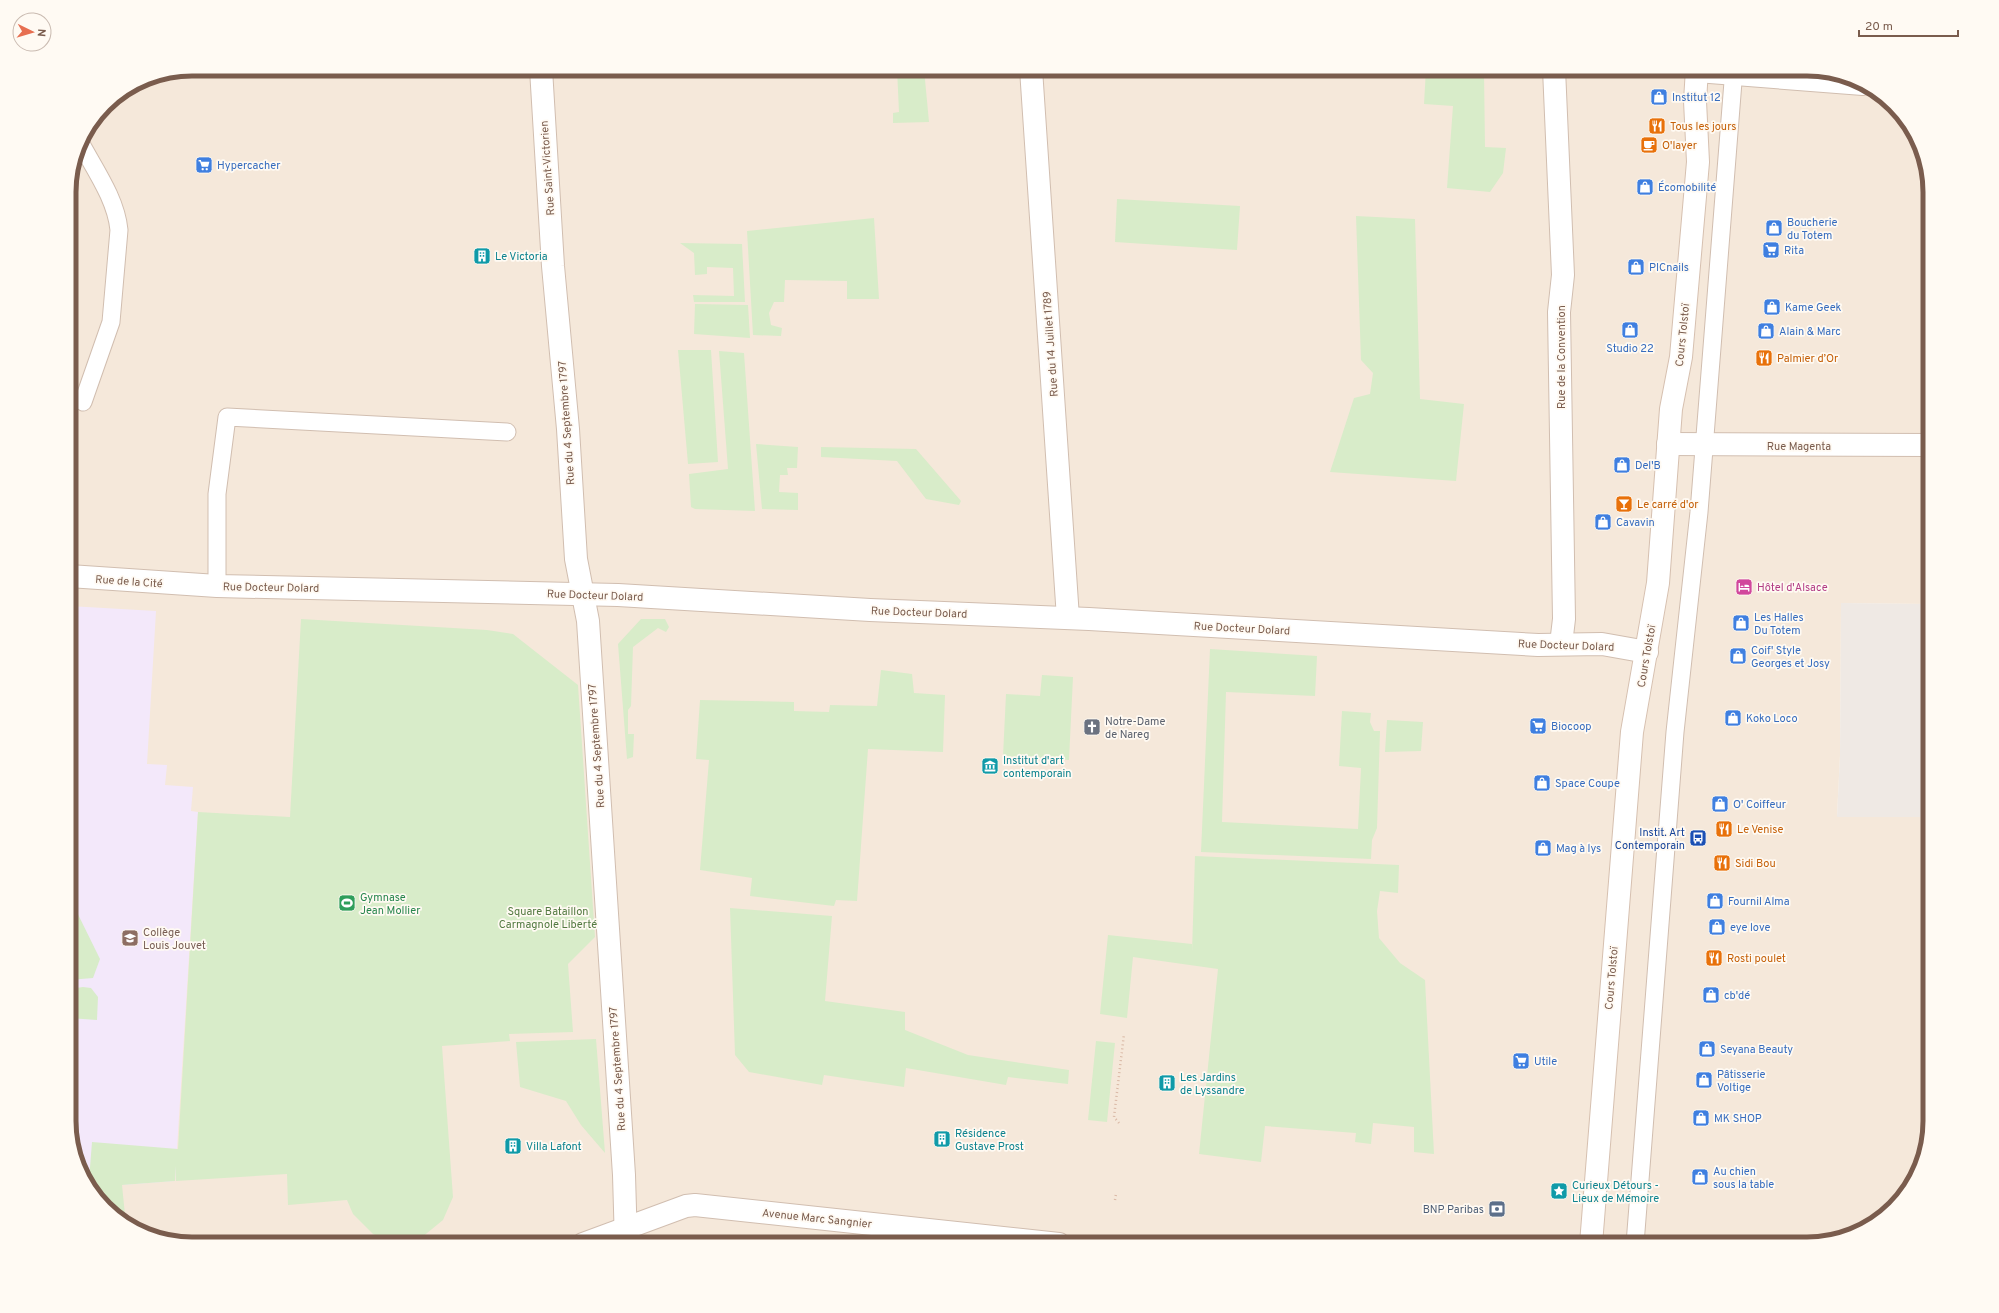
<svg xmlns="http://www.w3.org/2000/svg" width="1999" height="1313" viewBox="0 0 1999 1313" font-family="Overpass,sans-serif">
	<rect width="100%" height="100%" fill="#fdf6ec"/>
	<!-- residential -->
	<path fill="#f5e8da" d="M192,69H1807L1839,73L1875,90L1914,131L1930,192V604L1841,603L1840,755L1837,816L1930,817V1121L1924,1160L1909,1189L1868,1228L1807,1244H192L160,1240L124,1223L85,1182L69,1129V184L78,145L105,105L145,78Z"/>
	<!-- industrial -->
	<path fill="#efe9e4" d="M1841,603L1930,604V817H1837L1840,755Z"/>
	<!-- education -->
	<path fill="#f3e8fa" d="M69,606L156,611L147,764L167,765L165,785L193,787L191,811L198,812L175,1181L122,1185L85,1180L69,1129Z"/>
	<!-- green -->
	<g fill="#d8ecc9">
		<path d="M897,69H924L929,122L893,123V113L899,112Z"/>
		<path d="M1426,69L1484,72L1485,147L1506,148L1503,173L1490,192L1447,188L1453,106L1424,104Z"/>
		<path d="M1117,199L1240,206L1237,250L1115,242Z"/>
		<path d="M1356,216L1415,219L1420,399L1464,404L1456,481L1330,472L1354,398L1370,394L1373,373L1361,360Z"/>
		<path d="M874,218L879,299H847V281L785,280L784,302H774L769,313L771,325L782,328L781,336L753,335L747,231Z"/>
		<path d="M680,243L742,244L745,302H694L693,295L734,296L733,268L707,267V274L695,275L694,253Z"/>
		<path d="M695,304L748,305L750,338L694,334Z"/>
		<path d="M678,350H711L718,462L688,464Z"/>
		<path d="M719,351L744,353L755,511L695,509L691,507L689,474L728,469Z"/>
		<path d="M756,444L798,447L797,468H787L788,475H780L779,492L798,493V510L762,509Z"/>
		<path d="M821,447L916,449L961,501L959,505L926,499L897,461L821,457Z"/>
		<path d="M301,619L487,630L513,634L578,685L595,937L568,964L573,1032L509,1034L510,1041L442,1046L453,1197L443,1220L421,1238L393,1243L373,1234L353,1214L347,1200L288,1205L287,1174L176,1181V1166L175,1181L122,1185L126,1225L85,1180H89L92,1142L178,1149L198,812L290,817Z"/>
		<path d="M641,619H665L669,627L666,632L658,628L633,647L631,706L628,710V734H634L633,757L627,759L618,644Z"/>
		<path d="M1210,649L1317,656L1315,696L1226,692L1222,822L1358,829L1361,768L1339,766L1342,711L1371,713L1370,722L1374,731H1380L1377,828L1372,840L1371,859L1201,852Z"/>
		<path d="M881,670L912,674L914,693L945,695L943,752L868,749L857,901L836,900L834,906L750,896L752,878L700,870L709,760L696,759L700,700L794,702V711L829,712L830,705L877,706Z"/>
		<path d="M1042,675L1073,677L1069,760L1003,756L1006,694L1040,696Z"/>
		<path d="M1387,720L1423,722L1421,751L1385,752Z"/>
		<path d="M1195,856L1399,865L1398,893L1380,891L1377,911L1379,938L1400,963L1425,980L1434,1154L1414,1152V1127L1373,1123L1371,1144L1355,1142L1356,1133L1265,1126L1261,1162L1199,1154L1218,969L1133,957L1127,1018L1100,1014L1108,935L1192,944V952Z"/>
		<path d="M69,896L100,959L93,978L69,980Z"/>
		<path d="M730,908L832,916L825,1001L905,1012V1030L968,1055L1069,1070L1068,1084L1008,1077L1006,1085L906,1068L904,1087L824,1075L822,1085L749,1072L735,1055Z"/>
		<path d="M83,987L91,988L98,997L97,1020L69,1018V989Z"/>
		<path d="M596,1039L605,1153L581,1125L566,1101L520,1087L516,1042Z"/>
		<path d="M1096,1041L1115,1043L1107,1122L1088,1120Z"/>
	</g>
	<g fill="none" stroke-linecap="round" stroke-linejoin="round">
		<!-- service casing -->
		<g stroke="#d1beb0" stroke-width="19">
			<g id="service">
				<path d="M80,142C95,170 116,199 119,230L111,322L83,402"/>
				<path d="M217,586V494L227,417L507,432"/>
				<path d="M1635,1244L1675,732L1699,512L1734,69"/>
			</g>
		</g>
		<!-- minor casing -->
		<g stroke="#d1beb0" stroke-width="24">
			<g id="minor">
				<path d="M541,69L553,266L568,429L576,559L588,621L624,1175L626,1244"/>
				<path d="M1031,69L1068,618"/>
				<path d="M1554,69L1563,275L1559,312L1564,619L1561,644"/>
				<path d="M1697,71L1863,84"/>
				<path d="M1668,444L1930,445"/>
				<path d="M69,576L217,586L618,595L870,610L1089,619L1538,645L1602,644L1647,652"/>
				<path d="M583,1244L686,1206L695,1205L1059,1244"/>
			</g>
		</g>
		<!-- secondary casing -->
		<g stroke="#d6c0b0" stroke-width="24">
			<path id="secondary" d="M1591,1244L1632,732L1658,583L1671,409L1681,357L1698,162L1695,101L1697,69"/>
		</g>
		<!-- path -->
		<g stroke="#d9b8a5" stroke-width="2.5" stroke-dasharray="1 3" stroke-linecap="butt">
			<path d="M1119,1123L1114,1117L1124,1034"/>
			<path d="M1115,1200L1116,1194"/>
		</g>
		<!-- service -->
		<use href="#service" stroke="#fff" stroke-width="17"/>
		<!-- minor -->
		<use href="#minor" stroke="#fff" stroke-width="22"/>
		<!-- secondary -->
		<use href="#secondary" stroke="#fff" stroke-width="22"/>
	</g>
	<!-- icons -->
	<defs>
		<g id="shop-square" transform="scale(0.9)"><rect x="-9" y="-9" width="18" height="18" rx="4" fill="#3f7fe0" stroke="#fffaf3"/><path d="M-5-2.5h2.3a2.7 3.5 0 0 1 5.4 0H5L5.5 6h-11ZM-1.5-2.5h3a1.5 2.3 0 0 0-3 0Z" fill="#fff"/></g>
		<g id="restaurant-square" transform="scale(0.9)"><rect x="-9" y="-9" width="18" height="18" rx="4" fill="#e8710a" stroke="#fffaf3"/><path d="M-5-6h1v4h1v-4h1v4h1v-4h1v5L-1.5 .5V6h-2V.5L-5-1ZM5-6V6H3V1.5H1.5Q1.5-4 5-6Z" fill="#fff"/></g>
		<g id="cafe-square" transform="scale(0.9)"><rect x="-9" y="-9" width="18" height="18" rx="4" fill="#e8710a" stroke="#fffaf3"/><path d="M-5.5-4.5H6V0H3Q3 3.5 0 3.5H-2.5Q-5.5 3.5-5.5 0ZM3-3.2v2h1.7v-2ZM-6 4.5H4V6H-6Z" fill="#fff"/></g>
		<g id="supermarket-square" transform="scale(0.9)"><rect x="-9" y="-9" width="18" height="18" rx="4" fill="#3f7fe0" stroke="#fffaf3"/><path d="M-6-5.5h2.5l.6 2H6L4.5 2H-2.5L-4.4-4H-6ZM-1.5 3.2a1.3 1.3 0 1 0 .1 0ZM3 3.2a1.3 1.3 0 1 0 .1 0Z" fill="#fff"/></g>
		<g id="building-square" transform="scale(0.9)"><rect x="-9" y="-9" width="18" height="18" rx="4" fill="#0f9aa8" stroke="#fffaf3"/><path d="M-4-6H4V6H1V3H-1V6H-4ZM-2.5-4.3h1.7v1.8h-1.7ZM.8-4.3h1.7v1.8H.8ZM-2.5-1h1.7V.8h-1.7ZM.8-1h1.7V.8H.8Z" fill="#fff"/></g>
		<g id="bar-square" transform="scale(0.9)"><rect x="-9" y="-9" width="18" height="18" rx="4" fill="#e8710a" stroke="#fffaf3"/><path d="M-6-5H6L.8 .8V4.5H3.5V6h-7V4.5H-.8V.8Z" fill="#fff"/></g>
		<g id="hotel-square" transform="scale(0.9)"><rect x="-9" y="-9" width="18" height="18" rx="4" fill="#d1479c" stroke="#fffaf3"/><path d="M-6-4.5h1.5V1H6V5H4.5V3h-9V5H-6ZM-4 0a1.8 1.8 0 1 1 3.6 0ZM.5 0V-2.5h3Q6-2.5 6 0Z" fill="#fff"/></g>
		<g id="church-square" transform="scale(0.9)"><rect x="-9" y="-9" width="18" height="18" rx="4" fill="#6b7280" stroke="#fffaf3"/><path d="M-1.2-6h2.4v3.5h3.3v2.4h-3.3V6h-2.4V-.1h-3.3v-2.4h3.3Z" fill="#fff"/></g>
		<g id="museum-square" transform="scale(0.9)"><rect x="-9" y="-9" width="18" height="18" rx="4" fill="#0f9aa8" stroke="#fffaf3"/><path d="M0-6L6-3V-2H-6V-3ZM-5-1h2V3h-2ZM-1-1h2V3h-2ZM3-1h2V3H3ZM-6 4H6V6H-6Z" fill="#fff"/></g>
		<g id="bus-square" transform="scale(0.9)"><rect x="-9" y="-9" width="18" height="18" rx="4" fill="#1a4fb4" stroke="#fffaf3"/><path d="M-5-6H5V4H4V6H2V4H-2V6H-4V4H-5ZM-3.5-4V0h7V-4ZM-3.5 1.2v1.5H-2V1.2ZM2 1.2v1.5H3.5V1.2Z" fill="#fff"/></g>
		<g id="stadium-square" transform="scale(0.9)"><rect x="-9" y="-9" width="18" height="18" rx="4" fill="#2e9e5b" stroke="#fffaf3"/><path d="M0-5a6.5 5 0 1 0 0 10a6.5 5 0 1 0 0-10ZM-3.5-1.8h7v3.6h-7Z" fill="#fff"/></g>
		<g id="school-square" transform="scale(0.9)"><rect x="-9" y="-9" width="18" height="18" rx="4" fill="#8d6e63" stroke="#fffaf3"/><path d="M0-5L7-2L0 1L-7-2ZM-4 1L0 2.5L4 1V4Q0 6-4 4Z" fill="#fff"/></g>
		<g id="sight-square" transform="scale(0.9)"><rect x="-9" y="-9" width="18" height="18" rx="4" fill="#0f9aa8" stroke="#fffaf3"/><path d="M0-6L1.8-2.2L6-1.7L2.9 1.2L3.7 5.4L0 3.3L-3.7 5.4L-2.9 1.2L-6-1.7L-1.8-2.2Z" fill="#fff"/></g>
		<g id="bank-square" transform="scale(0.9)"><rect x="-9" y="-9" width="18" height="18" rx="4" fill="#5c6f8a" stroke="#fffaf3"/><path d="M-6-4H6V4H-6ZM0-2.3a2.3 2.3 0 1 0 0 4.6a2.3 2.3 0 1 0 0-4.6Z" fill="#fff"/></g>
	</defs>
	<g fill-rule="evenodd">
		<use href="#shop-square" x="1659" y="97"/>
		<use href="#restaurant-square" x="1657" y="126"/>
		<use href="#cafe-square" x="1649" y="145"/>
		<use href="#supermarket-square" x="204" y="165"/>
		<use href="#shop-square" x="1645" y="187"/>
		<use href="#shop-square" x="1774" y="228"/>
		<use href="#supermarket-square" x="1771" y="250"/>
		<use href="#building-square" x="482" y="256"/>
		<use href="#shop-square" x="1636" y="267"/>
		<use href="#shop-square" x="1772" y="307"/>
		<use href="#shop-square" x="1630" y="330"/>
		<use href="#shop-square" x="1766" y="331"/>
		<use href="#restaurant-square" x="1764" y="358"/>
		<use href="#shop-square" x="1622" y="465"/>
		<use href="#bar-square" x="1624" y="504"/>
		<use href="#shop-square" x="1603" y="522"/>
		<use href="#hotel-square" x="1744" y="587"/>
		<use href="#shop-square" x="1741" y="623"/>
		<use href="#shop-square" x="1738" y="656"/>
		<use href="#shop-square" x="1733" y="718"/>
		<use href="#supermarket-square" x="1538" y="726"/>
		<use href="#church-square" x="1092" y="727"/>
		<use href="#museum-square" x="990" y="766"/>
		<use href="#shop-square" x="1542" y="783"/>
		<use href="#shop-square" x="1720" y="804"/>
		<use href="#restaurant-square" x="1724" y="829"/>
		<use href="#bus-square" x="1698" y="838"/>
		<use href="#shop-square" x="1543" y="848"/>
		<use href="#restaurant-square" x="1722" y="863"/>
		<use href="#shop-square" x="1715" y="901"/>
		<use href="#stadium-square" x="347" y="903"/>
		<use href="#shop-square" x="1717" y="927"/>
		<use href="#school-square" x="130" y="938"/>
		<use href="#restaurant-square" x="1714" y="958"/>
		<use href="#shop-square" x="1711" y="995"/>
		<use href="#shop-square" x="1707" y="1049"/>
		<use href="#supermarket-square" x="1521" y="1061"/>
		<use href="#shop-square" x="1704" y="1080"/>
		<use href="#building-square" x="1167" y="1083"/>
		<use href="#shop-square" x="1701" y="1118"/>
		<use href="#building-square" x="942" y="1139"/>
		<use href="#building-square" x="513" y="1146"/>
		<use href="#shop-square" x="1700" y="1177"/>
		<use href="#sight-square" x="1559" y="1191"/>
		<use href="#bank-square" x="1497" y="1209"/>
	</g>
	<g text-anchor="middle" stroke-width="3.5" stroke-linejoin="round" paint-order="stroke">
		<!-- shop labels -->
		<g font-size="11" fill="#366cbe" stroke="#fffaf3" text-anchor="start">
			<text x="1672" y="101">Institut 12</text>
			<text x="217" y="169">Hypercacher</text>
			<text x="1658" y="191">Écomobilité</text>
			<text x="1787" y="226">Boucherie<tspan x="1787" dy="13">du Totem</tspan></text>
			<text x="1784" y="254">Rita</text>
			<text x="1649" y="271">PICnails</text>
			<text x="1785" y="311">Kame Geek</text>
			<text x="1779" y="335">Alain &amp; Marc</text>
			<text x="1630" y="352" text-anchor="middle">Studio 22</text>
			<text x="1635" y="469">Del'B</text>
			<text x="1616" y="526">Cavavin</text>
			<text x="1754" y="621">Les Halles<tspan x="1754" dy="13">Du Totem</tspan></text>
			<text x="1751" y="654">Coif' Style<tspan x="1751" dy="13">Georges et Josy</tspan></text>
			<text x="1746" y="722">Koko Loco</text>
			<text x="1551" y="730">Biocoop</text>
			<text x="1555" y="787">Space Coupe</text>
			<text x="1733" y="808">O' Coiffeur</text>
			<text x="1556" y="852">Mag à lys</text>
			<text x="1728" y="905">Fournil Alma</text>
			<text x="1730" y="931">eye love</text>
			<text x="1724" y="999">cb'dé</text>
			<text x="1720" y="1053">Seyana Beauty</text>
			<text x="1534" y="1065">Utile</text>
			<text x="1717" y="1078">Pâtisserie<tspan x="1717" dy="13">Voltige</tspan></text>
			<text x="1714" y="1122">MK SHOP</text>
			<text x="1713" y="1175">Au chien<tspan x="1713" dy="13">sous la table</tspan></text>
		</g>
		<!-- food labels -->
		<g font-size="11" fill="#c56008" stroke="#fffaf3" text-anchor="start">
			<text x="1670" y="130">Tous les jours</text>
			<text x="1662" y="149">O'layer</text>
			<text x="1777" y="362">Palmier d’Or</text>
			<text x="1637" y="508">Le carré d'or</text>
			<text x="1737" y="833">Le Venise</text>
			<text x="1735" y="867">Sidi Bou</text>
			<text x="1727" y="962">Rosti poulet</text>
		</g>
		<!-- street labels -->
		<g font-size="11" fill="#7a5c4d" stroke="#fffaf3">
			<text transform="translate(547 168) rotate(-94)" y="4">Rue Saint-Victorien</text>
			<text transform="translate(1682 335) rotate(-84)" y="4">Cours Tolstoï</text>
			<text transform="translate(1050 344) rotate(-94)" y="4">Rue du 14 Juillet 1789</text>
			<text transform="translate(1561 357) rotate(-90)" y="4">Rue de la Convention</text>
			<text transform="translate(566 423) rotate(-94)" y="4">Rue du 4 Septembre 1797</text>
			<text x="1799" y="450">Rue Magenta</text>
			<text transform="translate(129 581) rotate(4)" y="4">Rue de la Cité</text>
			<text transform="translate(271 587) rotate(1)" y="4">Rue Docteur Dolard</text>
			<text transform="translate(595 595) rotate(2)" y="4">Rue Docteur Dolard</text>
			<text transform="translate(919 612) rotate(2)" y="4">Rue Docteur Dolard</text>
			<text transform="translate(1242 628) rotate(3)" y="4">Rue Docteur Dolard</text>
			<text transform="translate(1566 645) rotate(2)" y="4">Rue Docteur Dolard</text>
			<text transform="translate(1646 656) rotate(-80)" y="4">Cours Tolstoï</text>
			<text transform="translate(596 746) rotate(-94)" y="4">Rue du 4 Septembre 1797</text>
			<text transform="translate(1611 978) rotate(-85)" y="4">Cours Tolstoï</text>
			<text transform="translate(617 1069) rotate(-94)" y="4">Rue du 4 Septembre 1797</text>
			<text transform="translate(817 1218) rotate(6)" y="4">Avenue Marc Sangnier</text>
		</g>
		<!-- culture labels -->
		<g font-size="11" fill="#0d838f" stroke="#fffaf3" text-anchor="start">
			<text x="495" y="260">Le Victoria</text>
			<text x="1003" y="764">Institut d'art<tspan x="1003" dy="13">contemporain</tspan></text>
			<text x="1180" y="1081">Les Jardins<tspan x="1180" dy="13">de Lyssandre</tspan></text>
			<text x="955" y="1137">Résidence<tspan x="955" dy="13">Gustave Prost</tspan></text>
			<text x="526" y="1150">Villa Lafont</text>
			<text x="1572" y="1189">Curieux Détours -<tspan x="1572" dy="13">Lieux de Mémoire</tspan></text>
		</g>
		<!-- hotel labels -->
		<g font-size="11" fill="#b23c85" stroke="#fffaf3" text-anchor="start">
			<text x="1757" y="591">Hôtel d'Alsace</text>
		</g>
		<!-- worship labels -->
		<g font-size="11" fill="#5b616d" stroke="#fffaf3" text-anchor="start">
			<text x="1105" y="725">Notre-Dame<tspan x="1105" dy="13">de Nareg</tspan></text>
		</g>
		<!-- transit labels -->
		<g font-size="11" fill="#164399" stroke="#fffaf3" text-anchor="end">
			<text x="1685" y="836">Instit. Art<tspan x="1685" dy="13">Contemporain</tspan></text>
		</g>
		<!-- leisure labels -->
		<g font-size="11" fill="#27864d" stroke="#fffaf3" text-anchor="start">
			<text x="360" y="901">Gymnase<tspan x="360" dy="13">Jean Mollier</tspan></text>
		</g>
		<!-- park labels -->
		<g font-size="11" fill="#537a41" stroke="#fffaf3">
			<text x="548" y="915">Square Bataillon<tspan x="548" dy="13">Carmagnole Liberté</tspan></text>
		</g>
		<!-- education labels -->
		<g font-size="11" fill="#785e54" stroke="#fffaf3" text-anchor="start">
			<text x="143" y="936">Collège<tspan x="143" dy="13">Louis Jouvet</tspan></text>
		</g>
		<!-- service labels -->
		<g font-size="11" fill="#4e5e75" stroke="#fffaf3" text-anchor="end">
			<text x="1484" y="1213">BNP Paribas</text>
		</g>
	</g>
	<!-- crop -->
	<path d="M0 0H1999V1313H0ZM192 76H1807A116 116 0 0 1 1923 192V1121A116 116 0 0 1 1807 1237H192A116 116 0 0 1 76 1121V192A116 116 0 0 1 192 76Z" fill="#fffaf3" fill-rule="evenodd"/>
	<path fill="none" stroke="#7a5c4d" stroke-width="5" d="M192 76H1807A116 116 0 0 1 1923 192V1121A116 116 0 0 1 1807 1237H192A116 116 0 0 1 76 1121V192A116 116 0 0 1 192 76Z"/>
	<!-- north arrow -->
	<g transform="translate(32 32) rotate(95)"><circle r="19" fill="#fffaf3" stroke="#cabbb1"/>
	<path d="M0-3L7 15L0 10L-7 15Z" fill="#e76f51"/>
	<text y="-6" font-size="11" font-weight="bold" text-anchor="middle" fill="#7a5c4d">N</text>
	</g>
	<!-- scale -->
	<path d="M1859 30v6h99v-6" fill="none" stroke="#7a5c4d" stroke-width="2"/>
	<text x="1865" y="30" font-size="12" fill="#7a5c4d" stroke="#fffaf3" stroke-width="3" paint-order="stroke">20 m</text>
</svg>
